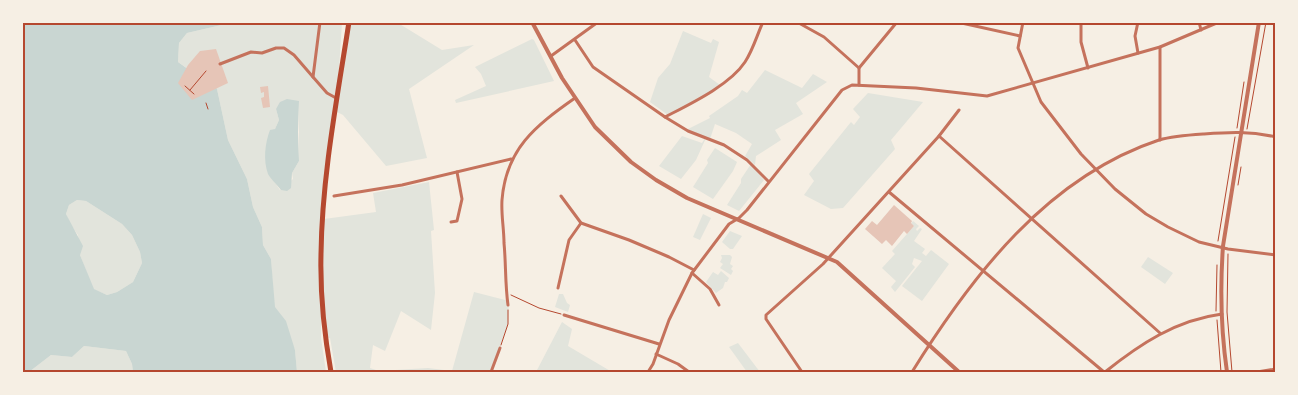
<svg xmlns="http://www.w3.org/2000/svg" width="1298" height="395" viewBox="0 0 1298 395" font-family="Inter,sans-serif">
	<rect width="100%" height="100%" fill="#f6efe4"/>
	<!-- green -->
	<g fill="#e2e4dc" fill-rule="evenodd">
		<path d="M230,23H342L338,84L349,23H398L442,50L474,45L409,89L427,158L386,166L343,115L335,111L324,219L376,212L373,193L429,182L434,230L431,231L435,293L431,330L401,311L385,351L373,345L370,368L379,371L428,368L452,371L474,292L509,301L508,324L491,372H336L330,338L325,337L321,294V338L326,372H297L295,350L274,306L271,259L263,245L262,227L253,207L247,179L228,140L217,89L178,62L179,43L187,33ZM299,101V161L292,173L293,179L280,190L269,174L275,129L279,120L276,109Z"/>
		<path d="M683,31L711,43L713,39L719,42L709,77L720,85L697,101L668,115L650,102L658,78L670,64Z"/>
		<path d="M532,39L534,40L554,81L456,103L455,100L486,86L481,74L475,67Z"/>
		<path d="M765,70L802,88L813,74L827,82L796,103L803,114L775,130L781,140L756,156L755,165L745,156L752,144L736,133L715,124L710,139L706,138L696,160L681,179L659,166L682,136L702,143L705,138L686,130L710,118L709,116L738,96L742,90L747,93Z"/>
		<path d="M868,93L923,102L891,140L895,149L843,208L831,209L804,195L814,181L809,174L851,122L854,125L860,117L853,109Z"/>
		<path d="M715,148L737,162L733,171L713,199L693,187L708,163L707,160Z"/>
		<path d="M751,164L764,180L739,211L727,205L741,183V179Z"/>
		<path d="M77,200L86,201L122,224L132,235L140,252L142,263L133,282L117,292L107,295L93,289L80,255L78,235L71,225L66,214L69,205Z"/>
		<path d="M703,214L711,218L700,240L693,237Z"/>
		<path d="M913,221L919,226L916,229L917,231L920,228L922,229L914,241L925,249L922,253L926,256L931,250L949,264L922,301L902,286L922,261L914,258L912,264L915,267L895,292L891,287L896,281L882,268L895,254L892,251L914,226L911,224Z"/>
		<path d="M730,231L742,236L733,249H730L722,242Z"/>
		<path d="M721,255H730L732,257L730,264L733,266L731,269L733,271L731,275L720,268L723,264L720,262L722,258Z"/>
		<path d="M1148,257L1173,273L1165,284L1141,267Z"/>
		<path d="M721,271L729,278L727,282H725L723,288L716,293L706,282L713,272L718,275Z"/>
		<path d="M559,294H563L567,303L570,305L568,312L555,307Z"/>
		<path d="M562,322L572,329L568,346L612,372H536Z"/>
		<path d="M738,343L760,372H747L729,347Z"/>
		<path d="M84,346L126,351L132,364L133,372H29L51,355L72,357Z"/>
	</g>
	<!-- water -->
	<g fill="#c9d6d2" fill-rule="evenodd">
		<path d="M22,23H230L187,33L179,43L178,62L192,72L212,81L217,89L228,140L247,179L253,207L262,227L263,245L271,259L275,307L286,321L295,350L297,372H133L132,364L126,351L84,346L72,357L51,355L29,372H23ZM77,200L86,201L122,224L132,235L140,252L142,263L133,282L117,292L107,295L94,289L80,255L83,246L66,214L69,205Z"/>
		<path d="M287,99L299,101L298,132L299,161L292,173L291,188L287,191L281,190C277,185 271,179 268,174C263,160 265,143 270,130L275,129L279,120L276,109L280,102Z"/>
	</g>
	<!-- building -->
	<g fill="#e6c5b7">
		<path d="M216,49L228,83L192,100L178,83L188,65L200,51Z"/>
		<path d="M268,86L270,107L263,108L261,98L264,97V92L261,93L260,87Z"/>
		<path d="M894,205L912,221L911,223L914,226L907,234L904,231L892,246L886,240L882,244L865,229L872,221L877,225Z"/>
	</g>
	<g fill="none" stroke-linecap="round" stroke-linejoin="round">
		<!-- path -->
		<g stroke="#b5482f" stroke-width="1">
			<path d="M185,86L194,94"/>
			<path d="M190,90L206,71"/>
			<path d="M206,103L208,109"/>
			<path d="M1237,128L1244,82"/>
			<path d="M1247,129L1266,22"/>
			<path d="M1238,185L1241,167"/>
			<path d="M1218,241L1235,137"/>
			<path d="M1228,254L1227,312L1232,372"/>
			<path d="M511,295L539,308L561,314"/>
			<path d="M1216,311L1217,265"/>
			<path d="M1217,320L1221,372"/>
			<path d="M501,345L508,324V310"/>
		</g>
		<!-- minor -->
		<g stroke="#c5725c" stroke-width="3">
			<path d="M320,22L313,77L327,93L336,98"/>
			<path d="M797,22L824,37L859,68"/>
			<path d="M957,22L1020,36"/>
			<path d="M1023,22L1018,48L1041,102L1081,154L1115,189L1146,214L1168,227L1199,242L1228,249L1276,255"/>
			<path d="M1081,22V42L1088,68"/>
			<path d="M1138,22L1135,36L1138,53"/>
			<path d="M1199,22L1201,30"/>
			<path d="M1271,22L1276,24"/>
			<path d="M575,40L593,67L665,117C690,104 730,85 745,62C753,50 757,35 763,22"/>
			<path d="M1160,47V140"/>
			<path d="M551,56L598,22"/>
			<path d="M220,64L251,52L262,53L276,48H284L294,55L313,77"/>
			<path d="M859,85V68L897,22"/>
			<path d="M665,117L688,131L724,145L747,160L768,181"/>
			<path d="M939,136L1160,333"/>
			<path d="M889,192L1104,372"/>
			<path d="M334,196L402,185L511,159"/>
			<path d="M561,196L581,223L629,240L669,257L694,270"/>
			<path d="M451,222L457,221L462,199L457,172"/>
			<path d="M692,273L710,289L719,305"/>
			<path d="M558,288L569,240L581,223"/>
			<path d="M508,305C505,284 506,263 504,243C504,229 501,214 502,200C506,149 535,126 575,98"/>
			<path d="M564,315L659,344"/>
			<path d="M656,354L678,364L689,372"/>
			<path d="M491,372L500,348"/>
			<path d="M648,372L653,364L669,320L692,273L729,224L739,218L747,210L842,90L852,85L916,88L987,96L1160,47L1219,22"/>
			<path d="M802,372L766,319V315L823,264L939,136L959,110"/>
			<path d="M912,372C971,277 1047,177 1159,140C1173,136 1189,135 1204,134C1230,132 1249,131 1276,137"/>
			<path d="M1105,372C1140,344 1176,320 1222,314"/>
			<path d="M1257,372L1276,369"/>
		</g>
		<!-- tertiary -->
		<g stroke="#c5725c" stroke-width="4">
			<path d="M532,22L562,78L595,127L631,162L656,180L687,198L837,262L959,372"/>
			<path d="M1227,372C1221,331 1220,288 1223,246L1259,22"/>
		</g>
		<!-- primary -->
		<path stroke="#b5482f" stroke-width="5" d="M331,372C324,333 320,294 321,254C322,177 337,99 349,22"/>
	</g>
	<!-- border -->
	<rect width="1298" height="395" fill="none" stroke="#f6efe4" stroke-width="48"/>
	<rect x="24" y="24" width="1250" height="347" fill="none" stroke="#b5482f" stroke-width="2"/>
</svg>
